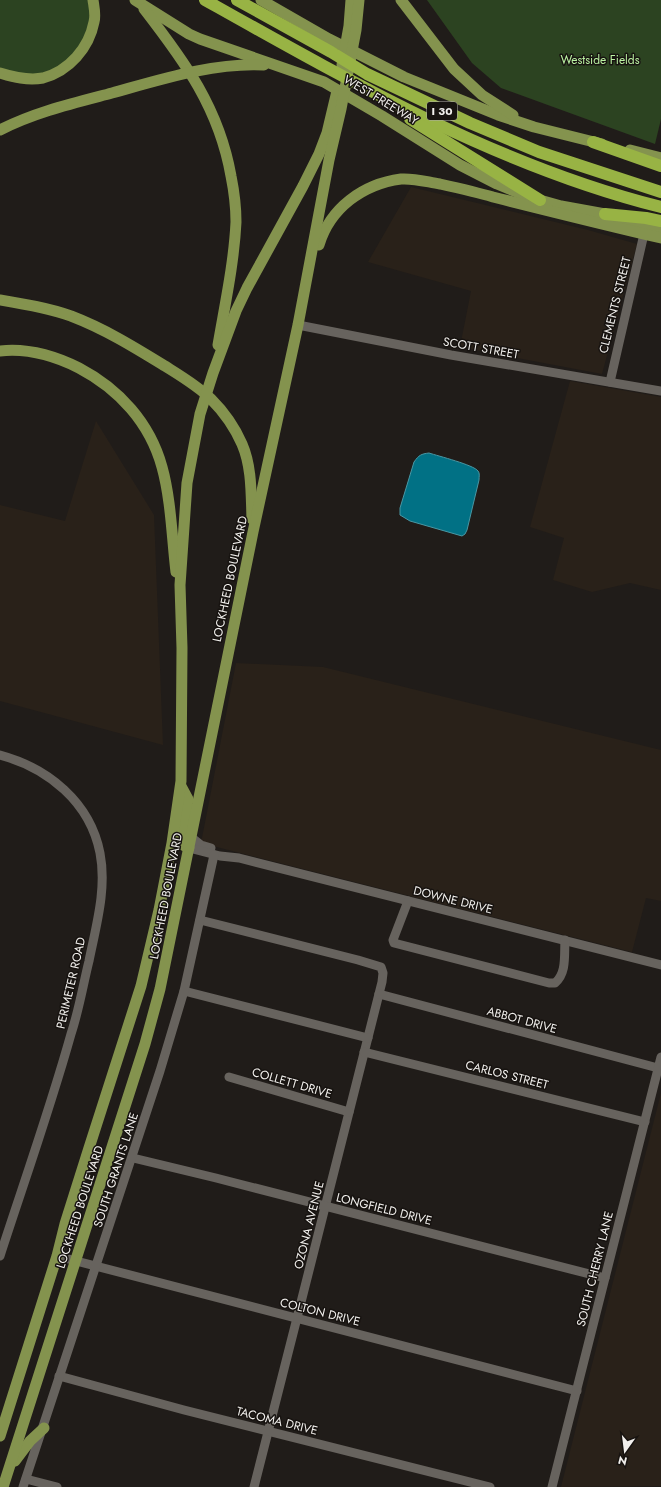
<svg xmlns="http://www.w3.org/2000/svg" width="661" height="1487" viewBox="0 0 661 1487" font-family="Jost,sans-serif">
	<rect width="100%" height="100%" fill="#201c19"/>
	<!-- built -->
	<g fill="#292119">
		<path d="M411,187L588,230L637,244L602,374L460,347L471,291L368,262Z"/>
		<path d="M570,381L661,397V590L630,583L592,592L553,580L564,538L530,527Z"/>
		<path d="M96,421L154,515L163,745L0,701V505L65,521Z"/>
		<path d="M236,663L323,667L661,750V901L646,898L632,952L201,843Z"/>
		<path d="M661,1093V1486L561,1487Z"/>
	</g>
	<!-- green -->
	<g fill="#2c4321">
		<path d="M0,0H88L90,11L89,25L84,43L66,64L41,75H27L0,69Z"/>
		<path d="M427,0H661V119L655,144L501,88L472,63Z"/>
	</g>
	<!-- water -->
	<path fill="#017185" stroke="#4997a4" d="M429,453C438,456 474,465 478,471C480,473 479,477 479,480L467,530L465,534L462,536L410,521L400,515V508L414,462C419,455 421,454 429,453Z"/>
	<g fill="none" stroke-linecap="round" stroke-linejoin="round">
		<!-- minor -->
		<g stroke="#67635e" stroke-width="9">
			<path d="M298,325L451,355L661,391"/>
			<path d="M610,382L644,234"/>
			<path d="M0,755C48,768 90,802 100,853C107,889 96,926 89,961C83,985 79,1010 71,1034C50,1109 24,1182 0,1256"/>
			<path d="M191,837L201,845L211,848"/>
			<path d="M189,848L220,856L239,858L661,965"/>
			<path d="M408,901L393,940L394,943L549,983H555C567,973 564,955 565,940"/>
			<path d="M200,920L358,960L381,967L383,973L382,982L297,1318L254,1487"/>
			<path d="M184,991L368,1038"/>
			<path d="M379,994L658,1068"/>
			<path d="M364,1052L645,1122"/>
			<path d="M229,1077L349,1112"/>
			<path d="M133,1158L216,1178L605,1278"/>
			<path d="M57,1256L577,1391"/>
			<path d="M59,1376L184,1410L490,1487"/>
			<path d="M26,1479L57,1487"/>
			<path d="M23,1487L160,1071L184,991L214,855"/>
			<path d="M552,1487L661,1057"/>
		</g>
		<!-- major -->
		<g stroke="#84934e" stroke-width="11">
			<path d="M135,0L189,34L200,39L324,82L382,116L460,165L497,184L529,197L561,206L605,214L661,230"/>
			<path d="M261,0L329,39L404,77L498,115L534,127L602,144"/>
			<path d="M401,0L454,69L482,95L513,115"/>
			<path d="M144,9C185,62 219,108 231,176C234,191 236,207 236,222C234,263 225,304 218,345"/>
			<path d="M342,65L349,26L351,0"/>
			<path d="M0,73C13,77 28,81 43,78C69,71 89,48 94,22C96,15 94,7 93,0"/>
			<path d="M0,130C35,112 74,103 112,93C159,80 215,62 264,65"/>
			<path d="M630,150L661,158"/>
			<path d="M319,245C330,208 363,184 401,179C414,178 427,182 440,184C458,188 476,192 493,197C549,211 605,225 661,238"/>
			<path d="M0,300C24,304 48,308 71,316C105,329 134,347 165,366C181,376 198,386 211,399C224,412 235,428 242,444C252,467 251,494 252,519"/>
			<path d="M0,351C27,348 55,356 79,368C119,389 150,423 162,467C171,499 172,539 176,572"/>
			<path d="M181,786L188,799L181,841L183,845L189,848"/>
			<path d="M0,1436L57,1256L65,1224L89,1148L141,986L159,910L172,843L181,781L182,648L180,585L187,483L200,414L213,373L236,311L247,288L303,186L319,154L327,133L337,91"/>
			<path d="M15,1461L30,1441L44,1428"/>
			<path d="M3,1487L145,1044L160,989L253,532L298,325L329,160L341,109L356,30L359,0"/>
		</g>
		<!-- highway -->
		<g stroke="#98b344" stroke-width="12">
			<path d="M205,0C351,82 498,166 661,207"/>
			<path d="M237,0L331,52L367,74L470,123L539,152L661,192"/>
			<path d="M410,119L540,200"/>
			<path d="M593,142L661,166"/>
			<path d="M605,214L646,218L661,221"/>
		</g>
	</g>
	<g text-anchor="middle" stroke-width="3" stroke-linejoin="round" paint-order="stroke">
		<!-- shield labels -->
		<rect fill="#171310" stroke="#b0aeab" stroke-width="1" x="427" y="102" width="30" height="18" rx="3"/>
		<g font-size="11" font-weight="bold" fill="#f2f0ed">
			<text x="442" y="115">I 30</text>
		</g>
		<!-- park labels -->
		<g font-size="12" fill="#bbf2a2" stroke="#171310">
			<text x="600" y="64">Westside Fields</text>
		</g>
		<!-- street labels -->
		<g font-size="12" fill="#f2f0ed" stroke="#171310">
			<text transform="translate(381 100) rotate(31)" y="4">WEST FREEWAY</text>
			<text transform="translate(615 305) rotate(-76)" y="4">CLEMENTS STREET</text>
			<text transform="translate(481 348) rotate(10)" y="4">SCOTT STREET</text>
			<text transform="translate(230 579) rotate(-78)" y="4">LOCKHEED BOULEVARD</text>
			<text transform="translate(166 896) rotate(-79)" y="4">LOCKHEED BOULEVARD</text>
			<text transform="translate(453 900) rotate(14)" y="4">DOWNE DRIVE</text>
			<text transform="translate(71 983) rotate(-77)" y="4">PERIMETER ROAD</text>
			<text transform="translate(522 1020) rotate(15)" y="4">ABBOT DRIVE</text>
			<text transform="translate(507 1075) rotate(14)" y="4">CARLOS STREET</text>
			<text transform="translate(292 1083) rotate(16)" y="4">COLLETT DRIVE</text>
			<text transform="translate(116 1170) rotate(-72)" y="4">SOUTH GRANTS LANE</text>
			<text transform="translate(80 1207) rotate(-72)" y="4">LOCKHEED BOULEVARD</text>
			<text transform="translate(384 1209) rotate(14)" y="4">LONGFIELD DRIVE</text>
			<text transform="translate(309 1225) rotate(-76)" y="4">OZONA AVENUE</text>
			<text transform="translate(595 1269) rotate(-76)" y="4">SOUTH CHERRY LANE</text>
			<text transform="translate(320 1312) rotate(14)" y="4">COLTON DRIVE</text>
			<text transform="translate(277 1421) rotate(14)" y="4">TACOMA DRIVE</text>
		</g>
	</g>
	<!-- north arrow -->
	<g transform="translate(625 1451) rotate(194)" stroke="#171310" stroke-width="3" paint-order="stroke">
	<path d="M0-3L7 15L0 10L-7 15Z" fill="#f2f0ed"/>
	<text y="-6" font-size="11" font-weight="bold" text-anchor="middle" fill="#f2f0ed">N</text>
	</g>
</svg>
